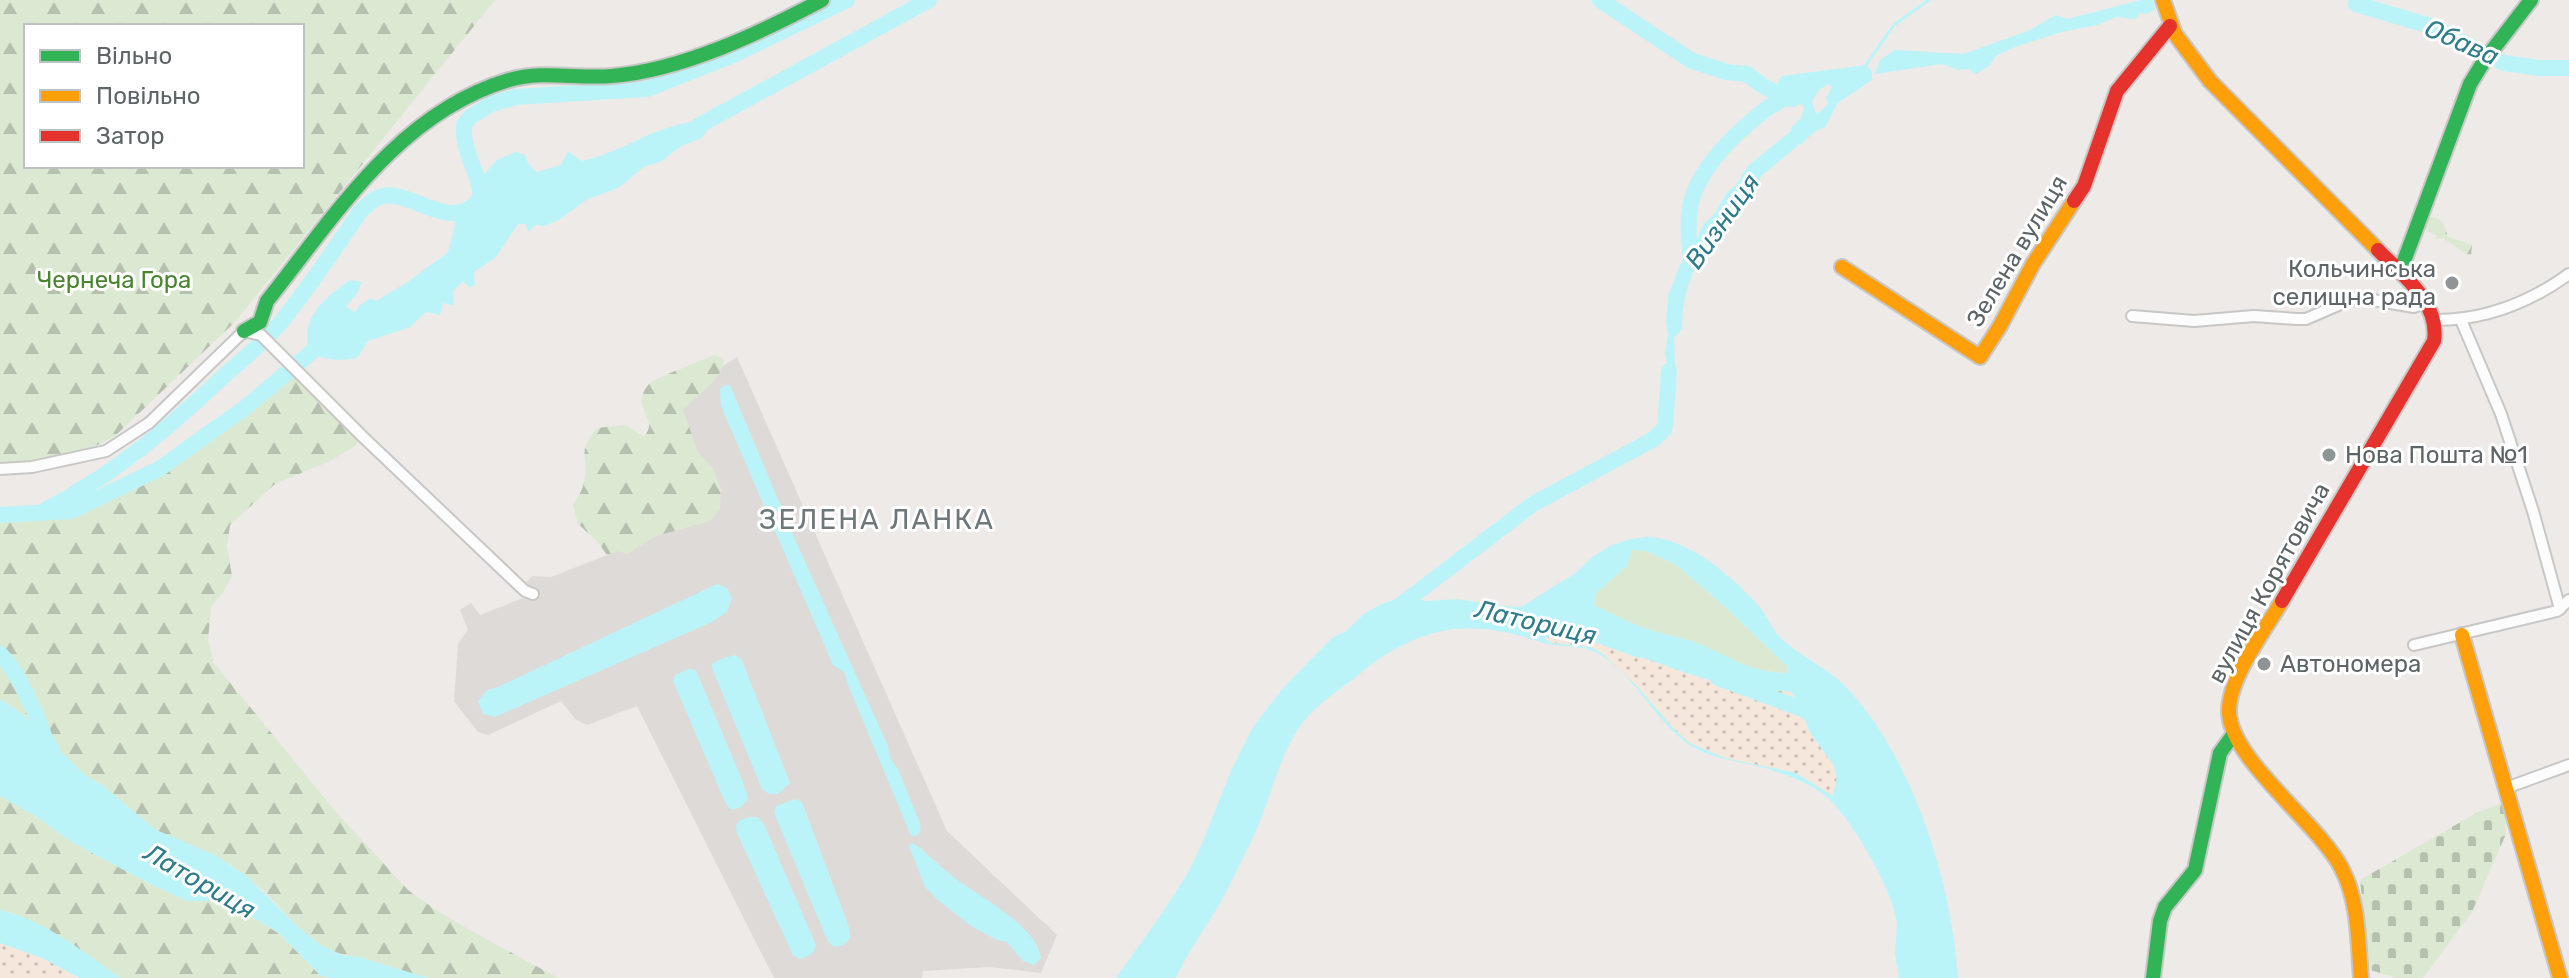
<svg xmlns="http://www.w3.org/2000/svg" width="2569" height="978" viewBox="0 0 2569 978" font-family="Rubik,sans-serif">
	<defs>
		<pattern id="forest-firs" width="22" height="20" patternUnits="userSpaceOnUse" patternTransform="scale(2)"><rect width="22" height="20" fill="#dce9d2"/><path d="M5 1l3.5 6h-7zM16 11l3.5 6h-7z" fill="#b6c0ae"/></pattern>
		<pattern id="sand-dots" width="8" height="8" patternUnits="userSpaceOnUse" patternTransform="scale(2)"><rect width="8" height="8" fill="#f6e7dc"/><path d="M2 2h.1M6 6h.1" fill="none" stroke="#cabfb6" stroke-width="1.8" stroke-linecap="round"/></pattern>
		<pattern id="cemetery-stones" width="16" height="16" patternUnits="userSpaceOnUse" patternTransform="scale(2)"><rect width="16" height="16" fill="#dce9d2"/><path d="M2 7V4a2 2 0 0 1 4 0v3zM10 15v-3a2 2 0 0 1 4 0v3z" fill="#b6c0ae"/></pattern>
	</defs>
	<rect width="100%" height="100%" fill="#edeae8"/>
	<!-- industrial -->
	<path fill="#dddad8" d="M737,357L947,831L1057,935L1041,973L989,967L923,971L922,978H774L637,706L587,725L575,719L561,701L488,735L478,732L454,701L458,644L468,630L460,610L471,603L480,615L536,593L526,582L533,576L551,577L715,513L670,400Z"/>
	<!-- green -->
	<path fill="#dce9d2" d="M1632,550L1646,551L1675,564L1723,605L1787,666L1788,673C1766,673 1742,666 1722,657C1712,652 1704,646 1694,642C1682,637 1669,636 1657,632C1637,626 1612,615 1594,605L1596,593L1627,566Z"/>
	<!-- forest -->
	<g fill="url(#forest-firs)" fill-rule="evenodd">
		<path d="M0,0H495L235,322L116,435C82,457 40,461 0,463ZM26,26H302V166H26Z"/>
		<path d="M2426,217L2438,218L2444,224L2448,237L2472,245L2471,255L2469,256L2443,238L2435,239L2437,235L2429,232L2423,225Z"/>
		<path d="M714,355L723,358C726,378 695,396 683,410L698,452L712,467L721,488L720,509L710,521L656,536L627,554L618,551L607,555L597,541L578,524L573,505C577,498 583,490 584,482C590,455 575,455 597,428L626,425L644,437C654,423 647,421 643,408C640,399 643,391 649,384C657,377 701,361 714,355Z"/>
		<path d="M289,371L318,392L362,436L355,446L330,461L275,484L230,525L227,546L232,576L223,592L211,607L208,640L214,663L336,812L408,890L433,908L466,928L558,978H428L327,950L298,927L264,891L230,864L156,830L103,786L84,774L21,713L0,699V515L71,511L159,469L245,407Z"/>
		<path d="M0,796L37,817L70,841L150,884L188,901H220L237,908L278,933L320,975L329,978H120L54,933L13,913L0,910Z"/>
	</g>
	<!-- sand -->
	<g fill="url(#sand-dots)">
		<path d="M1578,633L1618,640L1633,654L1704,679L1728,685L1791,692L1799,703L1810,733L1833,764L1837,778L1833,797L1796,773L1725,758L1690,743L1673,728L1637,686L1602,653L1591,647L1553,643L1544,639C1549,636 1570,634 1578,633Z"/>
		<path d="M0,943L44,959L79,978H0Z"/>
	</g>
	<!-- cemetery -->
	<path fill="url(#cemetery-stones)" d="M2505,802L2506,834L2472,912L2423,978H2397L2370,970L2360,880L2478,812Z"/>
	<!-- water -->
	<g fill="#bbf4f8" fill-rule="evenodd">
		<path d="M2141,0H2153L2155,9L2148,14L2140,13L2136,19L2116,17L2097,25L2062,32L2015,47L1996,56L1989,66L1976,74L1969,69L1958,70L1942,64L1875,74L1880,60L1895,50L1964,54L2030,30L2056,15L2067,19Z"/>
		<path d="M1866,65L1872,71V80L1838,103L1825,127L1815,131L1801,144L1790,129L1801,118L1804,108L1802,104L1785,107L1776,113L1766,104C1774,96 1775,85 1782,76ZM1828,84L1832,87L1826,98L1828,104L1819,113L1815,112L1812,101L1819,90Z"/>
		<path d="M715,117L702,138L681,146L662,161L644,167L618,188L586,200L559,220L544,226L535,225L529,232L525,224H518L496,257L474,272L475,285L470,288L463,281L453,291L454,306L443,303L440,315L426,312L410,327L368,341L357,358C339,361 327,361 310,352C298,320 325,297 350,280L362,282L357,293L346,307L355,312L360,305L371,298L384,306L438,269L449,249L456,220L487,171L497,160L516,152L525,155L528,163L536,172L561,165L568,151L581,161C607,156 629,143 653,133C673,125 694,121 715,117Z"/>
		<path d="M1764,154L1773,155C1763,186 1728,205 1717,238L1714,234C1694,265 1682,291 1682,329L1674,338L1676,379L1663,397L1664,387L1662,377L1667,364L1665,353L1668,335L1666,321L1668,296L1678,270L1686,251L1695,244L1703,225L1716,212L1727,192L1736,185L1748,166Z"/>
		<path d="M730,385L794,537L888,746L890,758L898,769L920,823L921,830L917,836H912L909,831L846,680L845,673L833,665L721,406L720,389L724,386Z"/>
		<path d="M1648,537C1688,538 1733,577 1759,606C1767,616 1771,627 1779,636C1798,656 1826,666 1847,688C1913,758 1952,883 1958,978H1899C1898,970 1896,962 1895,954C1895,944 1897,934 1897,924C1894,891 1852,820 1828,798C1813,785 1792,777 1774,771C1747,761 1719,762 1693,747C1655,724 1638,677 1599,654C1583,644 1559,648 1540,642C1481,622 1439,622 1385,655C1373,662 1362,672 1351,681C1332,695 1311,709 1298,729C1275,765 1269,808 1249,846C1239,865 1230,886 1219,905C1204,930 1188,952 1176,978H1116L1163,912L1189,871L1204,839L1230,773L1253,727L1283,688L1332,638L1346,631L1364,614L1381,604L1403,597L1427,601L1456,599L1512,607L1523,606L1577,572L1591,558L1610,546L1630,539ZM1632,550L1646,551L1675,564L1723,605L1787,666L1788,673C1751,674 1726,654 1694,642C1682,637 1669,636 1657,632C1636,626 1614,615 1594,605L1596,593L1627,566ZM1578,633L1594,639L1618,640L1632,654L1692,675L1728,685L1791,692L1799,703L1810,733L1833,764L1837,778L1833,796L1796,773L1725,758L1690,743L1673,728L1637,686L1602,653L1591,647L1553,643L1544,639C1549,636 1570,634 1578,633Z"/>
		<path d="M717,584L727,588L732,598L727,612L712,622L495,717L483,714L478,701L487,690L498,687Z"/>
		<path d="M736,655L742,660L790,783L778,794H769L762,789L712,668V664L723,658Z"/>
		<path d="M689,669L696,670L743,782L748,798C743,806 739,810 730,809L725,802L673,681L675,675Z"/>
		<path d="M0,699L21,713L84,774L103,786L156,830L215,855L247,876L298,927L332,954L359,957L428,978H329L320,975L279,933L237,908L220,901H188L150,884L70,841L37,817L0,796Z"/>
		<path d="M795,799L802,802L849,927L850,938L844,945L834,947L828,942L774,813L776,806Z"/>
		<path d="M750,817H758L764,824L816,945C814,954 809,956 800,959L793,955L737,833L736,825L740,820Z"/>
		<path d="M913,843C927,852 938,865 951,875C976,895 1037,925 1041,958L1034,965L1023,961L1007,942L997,940L971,926L939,901L925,887L909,846Z"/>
		<path d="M0,910C44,920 84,952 120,978H79L44,959L0,943Z"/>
	</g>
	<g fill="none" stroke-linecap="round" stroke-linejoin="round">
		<!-- stream -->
		<g stroke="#bbf4f8" stroke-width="3">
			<path d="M1866,65L1894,25L1929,0"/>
			<path d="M324,948L339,955"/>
		</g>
		<!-- river -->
		<g stroke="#bbf4f8" stroke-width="16">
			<path d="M1600,0L1692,61L1727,72L1747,74L1763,86L1784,97L1793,99"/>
			<path d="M2356,4L2434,27L2504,63L2539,68H2569"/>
			<path d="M698,126L929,0"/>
			<path d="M1757,169L1813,123"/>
			<path d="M482,205C481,173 462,154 464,125L470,117L491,104L516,97L647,89L733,55L847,0"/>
			<path d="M1691,259C1689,241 1687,221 1691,203C1700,163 1749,119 1784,97"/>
			<path d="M367,316L413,288L454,258"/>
			<path d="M45,510C115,474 169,428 225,375C244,358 266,341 282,321C310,286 335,248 360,212C364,208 370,202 375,199C406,182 448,236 478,201"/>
			<path d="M0,515L71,511L159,469L246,407L326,340"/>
			<path d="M1394,610L1533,504L1654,439L1665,428L1669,371"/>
			<path d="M1590,632L1640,650"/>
			<path d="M0,654C16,670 27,695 36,715C42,727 43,739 52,750"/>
			<path d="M1718,678L1805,710L1818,720"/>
		</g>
		<!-- street casing -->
		<g stroke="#c7c7c6" stroke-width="14">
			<g id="street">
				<path d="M2132,316L2194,321L2254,316L2297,319H2306L2350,300L2361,298L2414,307L2426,302"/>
				<path d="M2436,320C2485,320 2529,303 2569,274"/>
				<path d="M2461,320L2501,414L2533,511L2560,609"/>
				<path d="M0,469L32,467L106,451L149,423L244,331L261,335L362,436L525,591L533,594"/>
				<path d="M2414,645L2557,611L2569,600"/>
				<path d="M2506,788L2569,765"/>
			</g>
		</g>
		<!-- fast casing -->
		<g stroke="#c6c7c6" stroke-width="18">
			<g id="fast">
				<path d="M2397,270L2404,261L2470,84L2484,61L2531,0"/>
				<path d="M244,331L260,322L267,301C335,216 398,113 509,80C543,70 578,79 612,76C683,70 760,33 822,0"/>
				<path d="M2153,978L2160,921L2165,907L2195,870L2220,753L2233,735"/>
			</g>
		</g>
		<!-- slow casing -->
		<g stroke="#c6c7c6" stroke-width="18">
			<g id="slow">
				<path d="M2163,0L2175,34L2210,81L2378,250"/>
				<path d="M1842,267L1980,357L2000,326L2033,264L2074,201"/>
				<path d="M2282,601C2265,630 2229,677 2229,711C2229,759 2319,823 2342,869C2359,902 2358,942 2361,978"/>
				<path d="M2462,635L2560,978"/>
			</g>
		</g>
		<!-- jam casing -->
		<g stroke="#c6c7c6" stroke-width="18">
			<g id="jam">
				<path d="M2074,201L2084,186L2117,91L2170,26"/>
				<path d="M2282,601L2434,341C2440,302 2402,275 2378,250"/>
			</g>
		</g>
		<!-- street -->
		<use href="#street" stroke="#fcfcfc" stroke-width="10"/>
		<!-- fast -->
		<use href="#fast" stroke="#30b455" stroke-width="14"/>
		<!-- slow -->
		<use href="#slow" stroke="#ff9f0a" stroke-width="14"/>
		<!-- jam -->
		<use href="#jam" stroke="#e5322d" stroke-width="14"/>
	</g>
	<!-- markers -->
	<g fill="#8f9494" stroke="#fff" stroke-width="3">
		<circle cx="2452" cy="283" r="8"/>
		<circle cx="2329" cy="455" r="8"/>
		<circle cx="2264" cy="664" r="8"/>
	</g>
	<g text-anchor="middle" stroke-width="6" stroke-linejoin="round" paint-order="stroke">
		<!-- street labels -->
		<g font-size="24" fill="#5d6567" stroke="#fff">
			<text transform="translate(2017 251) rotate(-59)" y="8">Зелена вулиця</text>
			<text transform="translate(2269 583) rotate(-61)" y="8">вулиця Корятовича</text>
		</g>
		<!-- poi labels -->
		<g font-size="24" fill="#5d6567" stroke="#fff" text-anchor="start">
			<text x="2436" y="277" text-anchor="end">Кольчинська<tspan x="2436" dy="28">селищна рада</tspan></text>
			<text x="2345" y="463">Нова Пошта №1</text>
			<text x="2280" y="672">Автономера</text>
		</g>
		<!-- park labels -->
		<g font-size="24" fill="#49842e" stroke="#fff">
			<text x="114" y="288">Чернеча Гора</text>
		</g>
		<!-- water labels -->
		<g font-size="26" font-style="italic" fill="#2f7c8b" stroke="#fff">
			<text transform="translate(2462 42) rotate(24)" y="9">Обава</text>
			<text transform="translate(1722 221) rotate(-55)" y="9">Визниця</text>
			<text transform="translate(1536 622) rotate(13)" y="9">Латориця</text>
			<text transform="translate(200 881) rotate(30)" y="9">Латориця</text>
		</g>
		<!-- quarter labels -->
		<g font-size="28" letter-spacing="2" fill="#6e7779" stroke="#fff">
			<text x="877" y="529">ЗЕЛЕНА ЛАНКА</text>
		</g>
	</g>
	<!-- legend -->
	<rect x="24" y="24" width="280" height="144" fill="#ffffff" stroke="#bec1c2" stroke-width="2"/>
	<rect x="40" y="50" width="40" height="12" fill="#30b455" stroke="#bec1c2" stroke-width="2"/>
	<text x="96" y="64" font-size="24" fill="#5d6567">Вільно</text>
	<rect x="40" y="90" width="40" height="12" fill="#ff9f0a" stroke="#bec1c2" stroke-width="2"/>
	<text x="96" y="104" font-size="24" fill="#5d6567">Повільно</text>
	<rect x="40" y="130" width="40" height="12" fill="#e5322d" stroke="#bec1c2" stroke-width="2"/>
	<text x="96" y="144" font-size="24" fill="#5d6567">Затор</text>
</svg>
